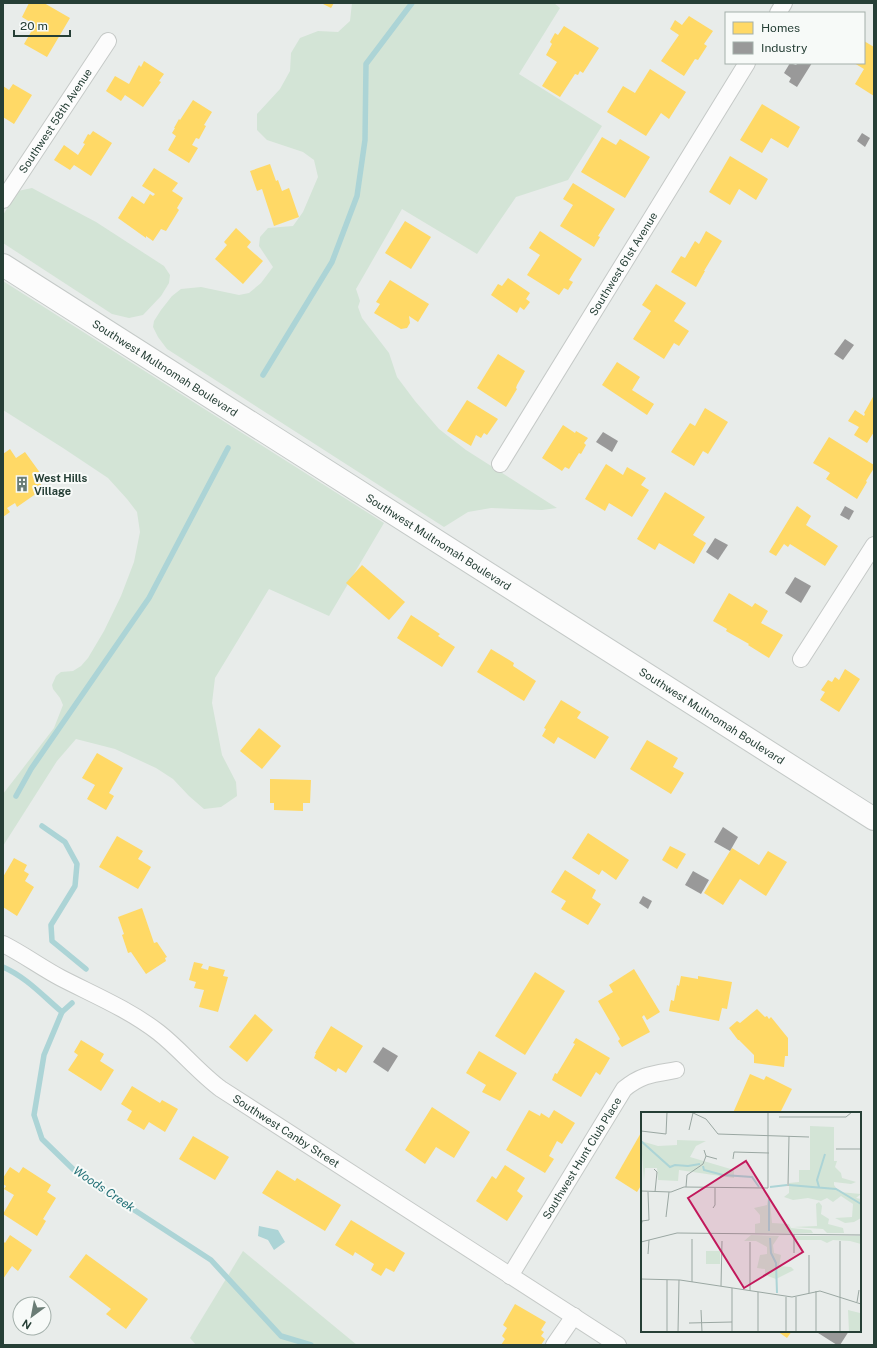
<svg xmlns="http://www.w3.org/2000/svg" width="877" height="1348" viewBox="0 0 877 1348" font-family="'Public Sans',sans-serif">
	<rect width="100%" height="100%" fill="#e8ecea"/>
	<!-- green -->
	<g fill="#d3e4d6">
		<path d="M352,3H554L560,8L519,74L602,126L568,180L516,197L477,254L402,209L356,289L360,301L358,307L362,318L389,353L397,377L415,401L439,429L466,450L557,508L542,510L491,508L468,512L444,527L167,349L158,337L153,327L154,321L161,310L172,296L181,289L201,287L239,295L249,293L261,283L273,267L259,246L260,237L268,228L293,226L303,212L318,177L314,160L303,152L267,140L257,130V114L280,89L290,71L291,53L300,38L318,31L338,32L350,21Z"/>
		<path d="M32,188L96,222L164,266L170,275L169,283L161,296L143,315L129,318L112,314L3,243V215L18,191Z"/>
		<path d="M3,281L384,523L329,616L269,589L215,678L212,703L222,755L236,782L237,796L221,807L204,809L189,796L173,779L156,768L115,749L76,739L57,761L3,846V794L54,728L63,705L60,698L53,689L52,685L56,676L61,672L73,671L81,666L88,658L104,631L121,596L134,562L140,532L137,512L127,499L108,478L63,448L3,410Z"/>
		<path d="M243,1251L357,1345H196L190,1338Z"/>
	</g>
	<!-- water -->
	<path fill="#acd4d6" d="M259,1226L278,1230L285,1242L274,1250L268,1240L258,1236Z"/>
	<!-- homes -->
	<g fill="#ffd966">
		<path d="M29,3H44L70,18L47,57L24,44L35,25L22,17Z"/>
		<path d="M321,3H334L331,8Z"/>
		<path d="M689,16L713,31L704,44L707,46L698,60L695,59L684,76L661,61L679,35L670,29L675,20L682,25Z"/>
		<path d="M564,26L599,48L583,73L580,71L578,75L575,74L560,97L542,86L557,62L546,55L552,44L550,42L555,33L558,35Z"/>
		<path d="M864,41L874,47V96L855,84L864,69L854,63H864Z"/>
		<path d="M144,61L164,74L159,81L161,82L143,107L125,95L121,101L106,91L115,76L129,84L139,65L141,67Z"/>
		<path d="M650,69L686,92L669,119L661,113L646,136L607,112L623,86L635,93Z"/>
		<path d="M13,84L32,95L14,124L3,117V86L9,90Z"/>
		<path d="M193,100L212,112L204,125L206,126L199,139L196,138L192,145L198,148L189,163L168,150L176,136L172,133L175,128H174L179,119L180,120Z"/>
		<path d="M762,104L800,127L788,148L771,138L762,153L740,140Z"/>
		<path d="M93,131L112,143L91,176L74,165L70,170L54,160L64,145L78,155L85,144L83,143L88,134L90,135Z"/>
		<path d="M602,137L616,145L620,139L650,157L625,198L581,172Z"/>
		<path d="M730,156L768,179L756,200L739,189L730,205L709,192Z"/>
		<path d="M270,164L276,181L278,180L282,191L289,188L299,217L274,226L262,189L257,191L250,171Z"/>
		<path d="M154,168L178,183L172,191L183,198L177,208L179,210L166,231L161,229L153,241L146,236V238L118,218L132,196L144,204L150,194L153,196L155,194L142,186Z"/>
		<path d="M573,183L615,209L598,236L600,237L594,247L560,226L573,205L563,199Z"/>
		<path d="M405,221L431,237L411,269L385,253Z"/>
		<path d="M236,228L251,242L247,247L263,261L243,284L215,259L227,245L224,242Z"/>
		<path d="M540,231L582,259L569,280L573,282L568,290L564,288L559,295L527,275L540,255L529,248Z"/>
		<path d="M706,231L722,241L704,271H705L696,287L671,272L681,256L685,258L695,241L699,244Z"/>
		<path d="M508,278L530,293L526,299L530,302L524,310L520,307L517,313L491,295L498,284L502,286Z"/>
		<path d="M390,280L429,304L418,322L409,316L410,323L407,328L401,329L374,313L380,304L376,302Z"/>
		<path d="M656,284L686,303L674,321L689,331L679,346L674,343L664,359L633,339L651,311L642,305Z"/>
		<path d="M498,354L525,371L517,385L516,388L517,389L506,407L477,388Z"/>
		<path d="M617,362L640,377L632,390L654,404L647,415L602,385Z"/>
		<path d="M874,395V432L867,443L854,435L859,427L848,421L855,410L864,416L865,414L864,413Z"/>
		<path d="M467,400L498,419L487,435L484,433L481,438L476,435L471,446L447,431Z"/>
		<path d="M705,408L728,422L708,454L703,451L694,466L671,452L690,423L695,426Z"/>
		<path d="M563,425L575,433L576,431L588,438L584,443L586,445L581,454L579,453L569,469L565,467L562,471L542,458Z"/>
		<path d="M829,437L874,465V468L866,481L867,482L857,499L826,479L830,473L813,463Z"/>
		<path d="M10,449L16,458L25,452L46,481L37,487L40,491L17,507L15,503L7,508L10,512L3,517V454Z"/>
		<path d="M606,464L623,475L627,467L646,478L641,485L649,490L632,517L609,503L605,511L585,499Z"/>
		<path d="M665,492L705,517L693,535L706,543L694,564L659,543L655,550L637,539Z"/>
		<path d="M797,506L811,516L806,525L838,546L825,566L790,544L788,547L784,544L776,556L769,552Z"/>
		<path d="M362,565L405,602L389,620L346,583Z"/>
		<path d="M729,593L752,607L755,603L768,611L761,623L783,635L769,658L748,645L749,644L726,631L727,629L713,621Z"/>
		<path d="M411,615L440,634L438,636L455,647L442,667L397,638Z"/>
		<path d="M491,649L514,663L513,666L536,681L524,701L477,672Z"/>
		<path d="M845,669L860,679L839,712L820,700L825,692L821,690L828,680L832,682L835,677L839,680Z"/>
		<path d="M561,700L581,712L577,718L609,737L595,759L558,737L554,744L542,736L546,729L544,728Z"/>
		<path d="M259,728L281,746L262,769L240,751Z"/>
		<path d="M647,740L678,758L673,767L684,773L671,794L630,769Z"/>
		<path d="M97,753L123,768L109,793L114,796L106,810L87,799L95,785L82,778Z"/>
		<path d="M270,779L311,780L310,803H303V811L274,810V803H270Z"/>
		<path d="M588,833L629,860L616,880L602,870L599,875L572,858Z"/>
		<path d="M117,836L143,851L138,859L151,867L138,889L99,867Z"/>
		<path d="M670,846L686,854L677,869L662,860Z"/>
		<path d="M732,848L759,865L768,851L787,862L766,896L740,879L723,905L704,893Z"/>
		<path d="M14,858L27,865L24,871L29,874L25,881L34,887L17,916L3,907V877Z"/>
		<path d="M565,870L596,890L592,898L601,904L588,925L561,909L566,901L551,892Z"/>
		<path d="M142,908L154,943L157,942L167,957L165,958L166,961L146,974L131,952L128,953L122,935L124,934L118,917Z"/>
		<path d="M194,962L203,964L201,968L208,970L209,966L225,970L223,976L228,977L218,1012L199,1007L204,990L194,988L196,982L189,980Z"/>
		<path d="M634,969L660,1012L647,1020L644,1015L642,1017L650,1032L622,1047L618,1041L620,1039L598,1001L613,992L609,985Z"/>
		<path d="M535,972L565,991L525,1055L495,1036Z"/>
		<path d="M681,976L698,979V976L732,982L727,1009L722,1008L719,1021L669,1011L671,1000L674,1001L677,985L679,986Z"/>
		<path d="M757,1009L765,1017L767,1016L769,1019L771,1017L788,1038V1056H785L784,1067L754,1063V1055L739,1040H738L729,1028L737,1021L740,1023Z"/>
		<path d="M255,1014L273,1030L247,1062L229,1047Z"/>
		<path d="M331,1026L363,1046L346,1073L338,1068L336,1072L314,1058L316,1053H315Z"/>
		<path d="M576,1038L610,1058L600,1075L596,1072L581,1097L552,1080L555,1073L557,1074L575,1044L573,1043Z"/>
		<path d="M81,1040L104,1054L100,1061L114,1070L101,1091L68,1070L78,1055L74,1052Z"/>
		<path d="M479,1051L517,1073L500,1101L482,1092L486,1085L466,1073Z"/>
		<path d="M750,1074L764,1080L766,1076L792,1089L780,1113H733Z"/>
		<path d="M132,1086L160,1103L162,1100L178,1109L165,1132L149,1122L144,1130L127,1120L132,1111L121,1104Z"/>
		<path d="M432,1107L470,1132L454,1158L436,1147L425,1164L405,1150Z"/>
		<path d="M529,1110L540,1116L541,1113L549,1118L554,1110L575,1123L562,1144L557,1141L549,1156L554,1159L545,1173L506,1150Z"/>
		<path d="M642,1131V1184L637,1192L615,1178Z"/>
		<path d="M193,1136L229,1157L215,1180L179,1159Z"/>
		<path d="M505,1165L525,1178L517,1191L523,1196L507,1221L476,1201L492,1176L496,1179Z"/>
		<path d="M10,1167L19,1173L23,1167L51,1185L47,1192L56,1198L43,1219L46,1221L37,1236L3,1214L14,1195L4,1189L6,1186L3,1184V1178Z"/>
		<path d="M277,1170L295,1181L297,1178L341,1205L325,1231L262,1193Z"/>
		<path d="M351,1220L405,1253L394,1272L386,1268L381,1276L371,1270L374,1264L355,1252L353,1256L335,1245Z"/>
		<path d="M10,1235L32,1250L18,1271L12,1266L3,1279V1241L5,1243Z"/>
		<path d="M86,1254L148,1299L126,1329L106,1314L111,1309L69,1277Z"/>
		<path d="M515,1304L546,1322L541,1330L544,1332L541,1336L545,1339L541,1345H501L505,1339L502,1336L507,1328L503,1325Z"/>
		<path d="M777,1331H792L787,1338Z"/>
	</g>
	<!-- industry -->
	<g fill="#999">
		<path d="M790,63L796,65L798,63H812L797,87L789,82L791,78L784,73Z"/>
		<path d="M862,133L870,138L865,147L857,141Z"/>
		<path d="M845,339L854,345L843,360L834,354Z"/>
		<path d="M603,432L618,441L612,452L596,442Z"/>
		<path d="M845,506L854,511L849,520L840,515Z"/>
		<path d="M715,538L728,545L718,560L706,552Z"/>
		<path d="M795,577L811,586L801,603L785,593Z"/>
		<path d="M723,827L738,837L730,851L714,842Z"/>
		<path d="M693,871L709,880L701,894L685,885Z"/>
		<path d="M643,896L652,901L648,909L639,903Z"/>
		<path d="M383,1047L398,1056L388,1072L373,1062Z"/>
		<path d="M815,1331H849L840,1345H837Z"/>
	</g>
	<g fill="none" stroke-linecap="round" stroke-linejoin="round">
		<!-- stream -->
		<g stroke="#acd4d6" stroke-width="5.5">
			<path d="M263,375L332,262L357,196L365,140L366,64L412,3"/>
			<path d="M16,796L31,769L149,598L228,448"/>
			<path d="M42,826L65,842L77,864L75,886L51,925L52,941L86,969"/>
			<path d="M3,967C26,977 43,996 62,1012L44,1055L34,1115L42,1139L76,1172L211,1260L281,1336L311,1345"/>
			<path d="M62,1012L72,1003"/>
		</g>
		<!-- street casing -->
		<g stroke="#c5c9c7" stroke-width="18">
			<g id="street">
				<path d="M778,13L784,3"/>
				<path id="s1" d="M3,200L108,41"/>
				<path id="s2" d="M500,464L747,63"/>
				<path d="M801,659L874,545"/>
				<path id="s3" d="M3,944C23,954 42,968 61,978C94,995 128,1009 158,1032C180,1049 198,1072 221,1089L618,1345"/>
				<path id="s4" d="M510,1276L624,1089C642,1074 654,1074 676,1070"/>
				<path d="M554,1345L574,1316"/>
			</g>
		</g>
		<!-- secondary casing -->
		<g stroke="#c4c9c7" stroke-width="24">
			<g id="secondary">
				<path id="s5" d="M3,265L874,819"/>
			</g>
		</g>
		<!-- street -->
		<use href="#street" stroke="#fcfcfc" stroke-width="16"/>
		<!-- secondary -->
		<use href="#secondary" stroke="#fcfcfc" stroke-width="22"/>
	</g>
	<!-- icons -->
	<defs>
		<g id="building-bare" transform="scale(1.2)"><path d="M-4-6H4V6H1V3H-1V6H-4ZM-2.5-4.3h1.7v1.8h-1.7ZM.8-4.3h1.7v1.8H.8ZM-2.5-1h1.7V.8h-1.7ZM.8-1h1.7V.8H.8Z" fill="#6a7c75" stroke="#f7faf8" stroke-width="2.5" paint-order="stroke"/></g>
	</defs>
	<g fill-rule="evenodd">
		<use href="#building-bare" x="22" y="484"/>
	</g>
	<g text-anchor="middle" stroke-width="4" stroke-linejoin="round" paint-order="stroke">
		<!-- street labels -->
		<g font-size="11" fill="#263f36" stroke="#f7faf8">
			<text dy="4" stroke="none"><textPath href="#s1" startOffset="95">Southwest 58th Avenue</textPath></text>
			<text dy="4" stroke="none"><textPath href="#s2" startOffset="235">Southwest 61st Avenue</textPath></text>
			<text dy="4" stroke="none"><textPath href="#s5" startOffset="192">Southwest Multnomah Boulevard</textPath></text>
			<text dy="4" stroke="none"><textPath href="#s5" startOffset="516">Southwest Multnomah Boulevard</textPath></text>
			<text dy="4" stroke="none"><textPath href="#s5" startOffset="840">Southwest Multnomah Boulevard</textPath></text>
			<text dy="4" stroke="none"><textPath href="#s3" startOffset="341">Southwest Canby Street</textPath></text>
			<text dy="4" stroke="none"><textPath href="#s4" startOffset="138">Southwest Hunt Club Place</textPath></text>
		</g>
		<!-- poi labels -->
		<g font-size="11" font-weight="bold" fill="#263f36" stroke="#f7faf8" text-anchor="start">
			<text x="34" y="482">West Hills<tspan x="34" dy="13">Village</tspan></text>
		</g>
		<!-- water labels -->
		<g font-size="12" font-style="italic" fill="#237077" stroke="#f7faf8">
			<text transform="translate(104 1189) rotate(34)" y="4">Woods Creek</text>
		</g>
	</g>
	<!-- overview -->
	<g transform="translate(641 1112)">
		<rect width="220" height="220" fill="#e8ecea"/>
		<path d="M169,14L193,15V49H196L194,55L200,61L201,66L215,70L210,72L193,70V73L198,80L220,82L215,86L220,87V106L213,110L204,111L194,106L211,105L212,92L200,84L192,90L186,86L180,89L167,86L152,88L143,85L148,81V71L158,70V58H169ZM36,28L65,29L55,34L49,45L93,58V66L38,58L37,69L17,68L16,56H4L3,69L0,29L17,34L36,33ZM128,80L131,111L148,112L150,116L170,118L172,121H114V112L119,111V103L113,96L126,93ZM178,90L181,94L180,102L188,107L187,112L202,116L203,121H186L182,117L152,115L176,114L175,92ZM110,123L138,124L132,133L133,141L140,143L138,154L150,155L153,158L135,167L124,163V157L116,156L119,143L126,142V135L115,129H103ZM154,124H220V132L209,129L192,128L186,131L180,128H155ZM65,139H79V152H65ZM207,198L219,201V220H208Z" fill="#d3e4d6"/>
		<path fill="none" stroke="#acd4d6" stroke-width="2" d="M0,29L29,55L34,53L47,54L59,52M62,54L63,58L82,63L111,65L118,75M148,73L195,77L220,92M129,75L146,73M178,75L176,68L184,42M128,87V119M129,126L130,141L135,151L136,181"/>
		<path fill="none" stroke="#9aa7a2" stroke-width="1" d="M50,0L65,7L77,22L168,25M138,5H205L211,0M48,18L52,1M0,19L25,22L26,0M195,37H220M63,38L65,44L76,47M92,47L93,40L128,41M13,57L16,60L14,80M147,74L148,24M45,75L46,63L62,52L65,44M0,79L30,80L43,75L127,76V0M72,96L74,93V76M25,105L28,80M0,115L1,109L8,108L7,80M51,127V170M199,129V220M0,130L36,121L220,123M109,130V179M153,141V122M7,142L8,128M0,167L39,168L151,185L179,179L220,192M80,174L81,129M91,176V220M168,181V143M155,185V220M216,190L218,178M60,198L61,220M48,211L91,210M26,220V168M37,220L38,168M117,220V180M145,220V185M175,220V179"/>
		<path fill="#c2185b" fill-opacity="0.15" stroke="#c2185b" stroke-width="2" d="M105,49L162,140L103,176L47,86Z"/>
		<rect width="220" height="220" fill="none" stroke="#263f36" stroke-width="2"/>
	</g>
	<!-- border -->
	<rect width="877" height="1348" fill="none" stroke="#263f36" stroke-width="8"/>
	<!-- legend -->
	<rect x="725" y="12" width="140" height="52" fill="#f7faf8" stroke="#a3afaa"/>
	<rect x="733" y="22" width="20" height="12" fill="#ffd966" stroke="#a3afaa"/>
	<text x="761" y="32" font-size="12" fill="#263f36">Homes</text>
	<rect x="733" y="42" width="20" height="12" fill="#999999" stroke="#a3afaa"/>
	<text x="761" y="52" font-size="12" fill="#263f36">Industry</text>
	<!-- north arrow -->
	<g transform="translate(32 1316) rotate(212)"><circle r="19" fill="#f7faf8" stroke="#a3afaa"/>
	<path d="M0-3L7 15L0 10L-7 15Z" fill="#6a7c75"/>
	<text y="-6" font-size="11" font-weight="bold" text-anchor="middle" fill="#263f36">N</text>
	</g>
	<!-- scale -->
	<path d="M14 30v6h56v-6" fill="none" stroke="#263f36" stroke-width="2"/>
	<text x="20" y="30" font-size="12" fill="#263f36" stroke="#f7faf8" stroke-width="3" paint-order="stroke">20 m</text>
</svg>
